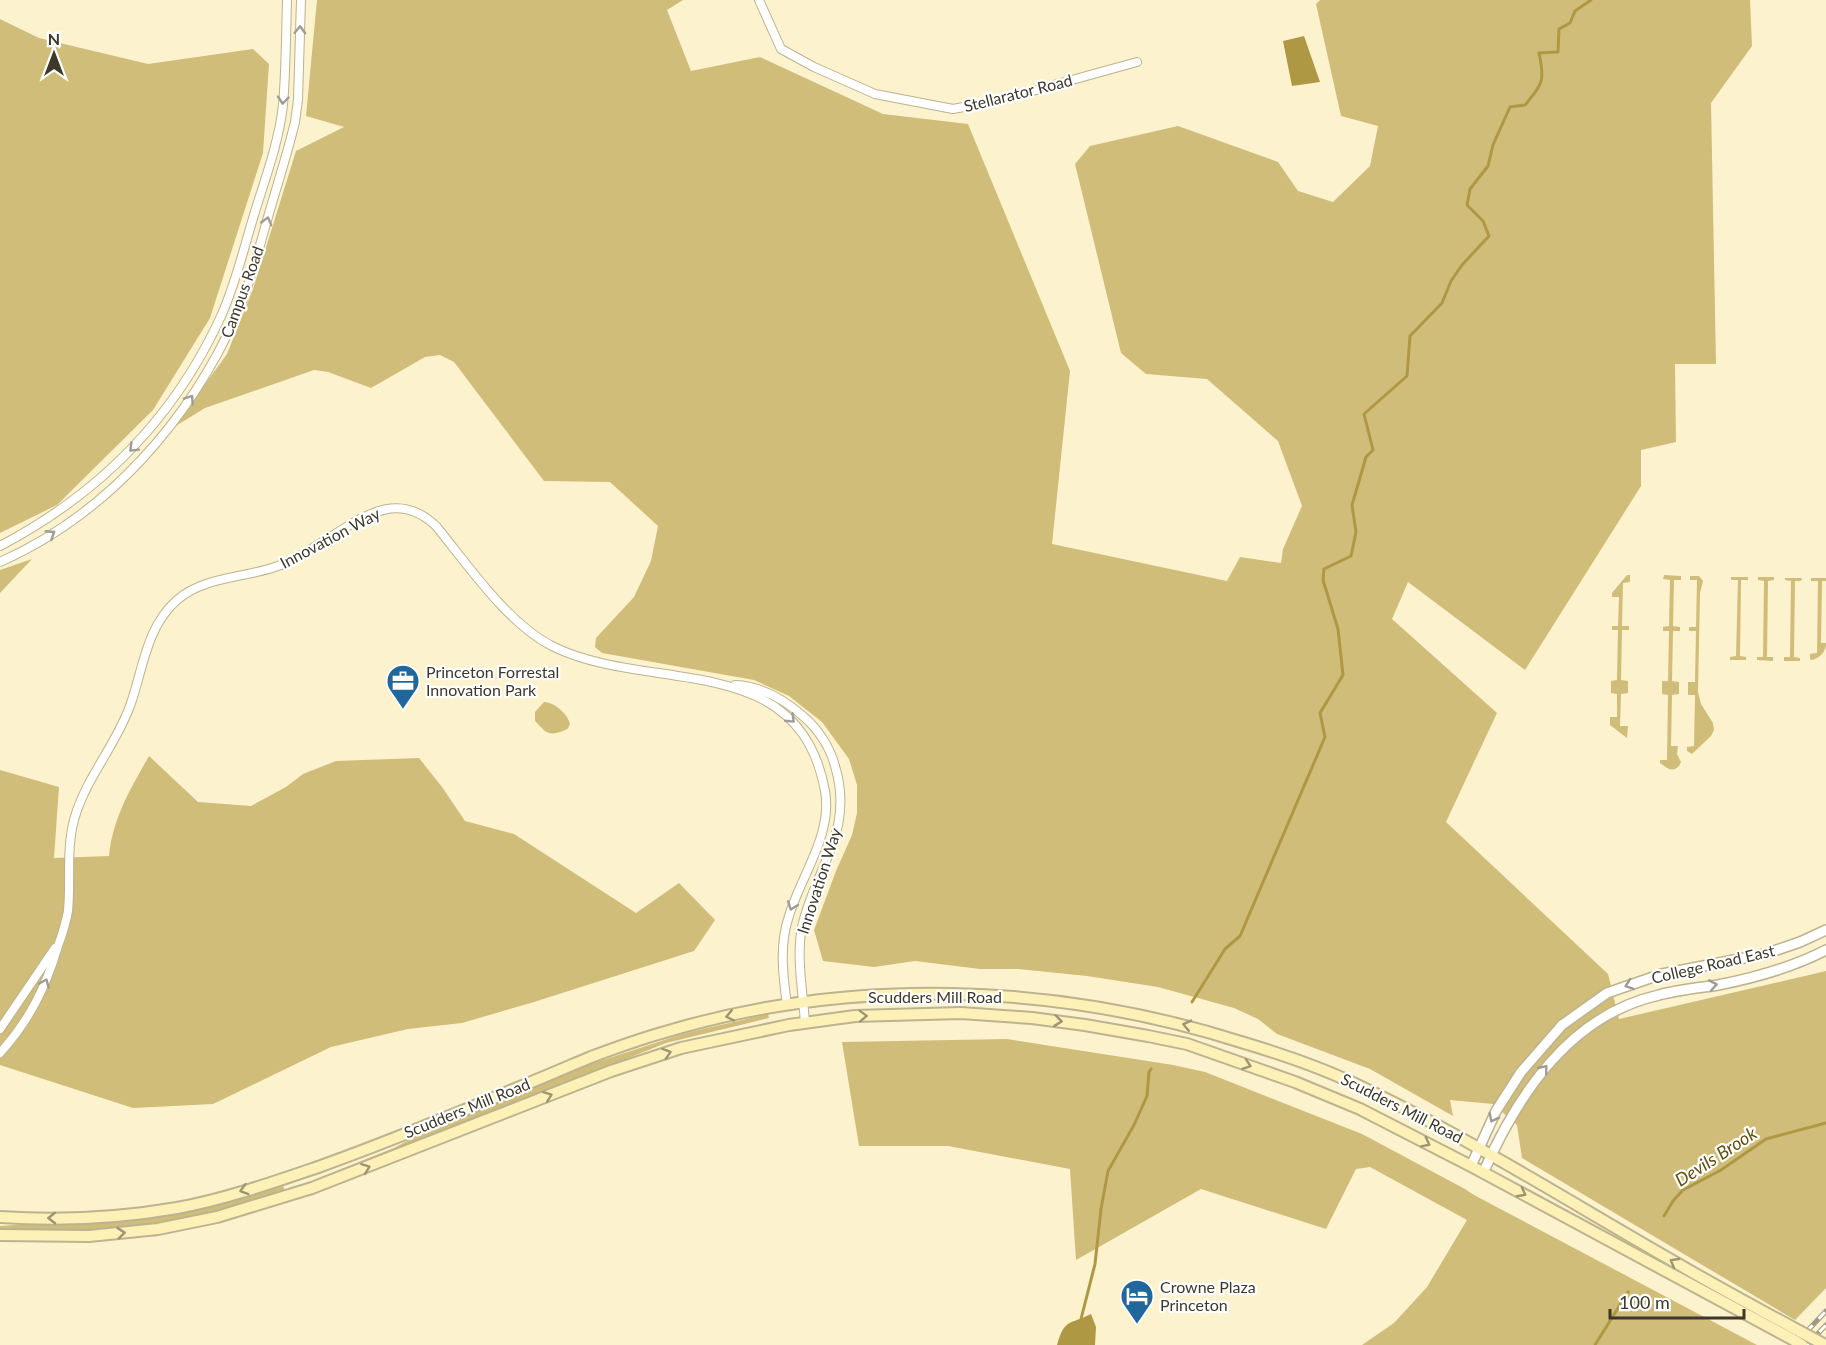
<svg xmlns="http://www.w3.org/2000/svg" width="1826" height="1345" viewBox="0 0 1826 1345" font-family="Lato,sans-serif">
	<rect width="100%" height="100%" fill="#fcf2cd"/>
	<!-- green -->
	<g fill="#d0bd7a">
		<path d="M317,0H683L667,10L691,71L760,57L883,114L968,124L1070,371L1052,544L1227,581L1240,557L1281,563L1283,549L1302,506L1278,441L1207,379L1146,374L1121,353L1075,164L1090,146L1178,126L1278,162L1298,191L1333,202L1370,166L1378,126L1341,116L1316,4L1320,0H1750L1752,46L1711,103L1716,364H1675L1676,442L1641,450V486L1525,670L1408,582L1392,619L1497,713L1446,822L1608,974L1619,1019L1826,971V1288L1795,1320L1522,1158L1517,1125L1493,1104L1450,1100L1453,1116L1370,1069L1277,1034L1258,1019L1234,1008L1158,987L1087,976L1018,969H980L915,961L874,967L823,961L814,930L836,871L852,835L857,813V785L849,759L822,722L789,696L754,680L602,653L595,647L596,638L634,597L651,561L658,526L610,482L544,481L454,362L440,355L425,357L371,388L328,372L314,370L205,408L174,427L227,354L253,289L296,151L344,127L306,116Z"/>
		<path d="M0,19L39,38L148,64L253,49L269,64L263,153L210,318L153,410L57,505L0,533Z"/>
		<path d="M32,559L0,593V570Z"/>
		<path d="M1627,575H1630V582L1623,583L1622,626H1629V630H1622L1621,680L1628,681V693L1621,694L1620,726H1628L1627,738L1610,725V717H1617V694L1611,693V681L1617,680L1618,630H1612V626H1618L1619,597H1612V593Z"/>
		<path d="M1664,575L1681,576V580H1674L1673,626L1680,627V631H1673L1672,681L1679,682V694L1672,695L1671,746H1678L1677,754L1681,762L1679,766C1672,773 1667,768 1660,763V760H1667L1668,695L1662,694V681H1668L1669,631H1663V627L1669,626L1670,580L1663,579Z"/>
		<path d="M1690,576H1699L1703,581L1700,593L1698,692L1701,704L1713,723L1714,730L1711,736L1692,754L1687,751V747L1694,746L1695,695H1688V682H1695L1696,631H1689V627H1696L1697,580H1690Z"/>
		<path d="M1731,577H1748V580H1741L1740,656L1746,657V660H1730V657L1736,656L1738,580H1731Z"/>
		<path d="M1758,577H1774V580L1768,581L1767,657H1773V661L1757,660V657H1763L1764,581L1758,580Z"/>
		<path d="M1785,578H1802L1801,581H1795L1794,657L1800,658V661H1784V657H1790L1791,581L1785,580Z"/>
		<path d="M1811,578H1826V581H1822L1821,643H1826C1826,652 1820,658 1812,660L1810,659V654L1817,653L1818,581H1811Z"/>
		<path d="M544,702C554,702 568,714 570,724C567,730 569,728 563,731C547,737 545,731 535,721V712Z"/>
		<path d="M149,756L198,802L251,806L286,787L303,774L336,761L419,758L442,787L465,821L514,834L636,913L679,883L715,920L694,951L534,1002L462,1023L408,1029L331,1047L213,1104L133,1108L0,1065V770L59,787L54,858L109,856C113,817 130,790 149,756Z"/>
		<path d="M768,1014L769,1018L666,1043L320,1181L319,1178L394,1148L429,1129L594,1063L686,1033Z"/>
		<path d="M1007,1039L1173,1065L1205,1072L1362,1134L1465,1189L1474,1195L1757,1345H1362L1394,1323L1427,1287L1467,1220L1370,1167L1356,1169L1326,1229L1201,1189L1076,1260L1070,1169L948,1146H859L842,1042Z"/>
		<path d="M283,1186L285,1190L199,1217L143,1227L101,1231L59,1232L0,1230V1226C37,1223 74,1225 111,1222C170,1218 227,1202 283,1186Z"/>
	</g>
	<!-- water -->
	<g fill="#af9844">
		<path d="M1304,36L1320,82L1292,86L1283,41Z"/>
		<path d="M1091,1314L1096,1327L1095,1345H1057C1065,1318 1069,1325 1091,1314Z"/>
	</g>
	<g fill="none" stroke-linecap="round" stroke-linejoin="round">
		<!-- stream -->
		<g stroke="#af9844" stroke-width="3">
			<path d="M1192,1002L1225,949L1240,936L1325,737L1320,713L1343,675L1338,629L1323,580L1324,569L1351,556L1356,532L1352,505L1366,457L1373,450L1364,414L1407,376L1410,336L1442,303L1451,281L1462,265L1489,236L1483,221L1467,205L1470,189L1488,166L1493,145L1510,107L1525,105C1543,83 1545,81 1539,53L1558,52L1559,29L1570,23L1575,11L1591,0"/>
			<path d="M1664,1216L1673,1201L1683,1190L1721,1170L1766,1139L1826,1123"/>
			<path d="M1081,1319L1095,1264L1101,1209L1108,1171L1134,1125L1147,1096L1149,1072L1151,1069"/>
			<path d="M1595,1345L1628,1292"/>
		</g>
		<!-- minor casing -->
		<g stroke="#bcb38f" stroke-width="10">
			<g id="minor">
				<path d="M759,0L781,49L814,67L875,94L953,109L996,101L1137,62"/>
				<path d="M0,546C101,493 175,418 222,314C236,282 244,248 254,215C265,179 279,142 283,105C286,70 286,35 287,0"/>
				<path d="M0,562C108,514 190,420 237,314C249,287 256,259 264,231C274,195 286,159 295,122L298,100L301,0"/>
				<path d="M735,685C761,686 785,700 804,717C818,729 830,747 835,766C855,832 815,868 802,927C796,957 803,992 805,1023"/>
				<path d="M0,1029L55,948"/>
				<path d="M0,1053C29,1021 46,987 58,946C62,935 66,923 68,911C71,881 66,850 74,820C85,779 115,747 130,706C143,670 146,627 177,600C203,577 243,578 275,567C291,562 305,553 319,544C358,521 395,487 436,526C468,565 507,623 552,646C650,695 799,647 825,791C833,834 801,876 789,916C779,944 783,976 787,1005"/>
			</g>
		</g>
		<!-- tertiary casing -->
		<g stroke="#bcb38f" stroke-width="12">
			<g id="tertiary">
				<path d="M1471,1166L1496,1111L1521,1072L1562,1025L1607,993L1662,974L1765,954L1800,942L1826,930"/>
				<path d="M1483,1173C1518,1094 1570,1015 1659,995C1678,990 1698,988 1718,985C1754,978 1793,967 1826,950"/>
			</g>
		</g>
		<!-- secondary casing -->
		<g stroke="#bcb38f" stroke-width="14">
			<g id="secondary">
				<path d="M0,1217C58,1221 119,1218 177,1208C226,1199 274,1182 321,1166C412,1133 501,1095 591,1057C615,1048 640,1039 665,1032C851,976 1056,983 1241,1042C1278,1053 1315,1065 1351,1082C1465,1135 1571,1203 1680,1265C1719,1288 1759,1309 1799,1331"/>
				<path d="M0,1235L89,1236L158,1229L217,1217L312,1188L611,1071L681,1048L789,1025L855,1016L961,1013L1032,1018L1085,1025L1148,1036L1187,1044L1295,1082L1360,1109L1471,1166L1792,1339"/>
			</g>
		</g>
		<!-- minor -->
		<use href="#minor" stroke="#fff" stroke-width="8"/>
		<!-- tertiary -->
		<use href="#tertiary" stroke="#fff" stroke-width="9"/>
		<!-- secondary -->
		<use href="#secondary" stroke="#fef1b8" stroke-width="10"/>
		<!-- rail casing -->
		<g stroke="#a29b81" stroke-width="5">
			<g id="rail">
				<path d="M1794,1345L1826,1311"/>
				<path d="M1807,1345L1826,1325"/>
			</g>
		</g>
		<!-- rail -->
		<use href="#rail" stroke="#fff" stroke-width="3" stroke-dasharray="9" stroke-linecap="butt"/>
		<!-- secondary-bridge casing -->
		<g stroke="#bcb38f" stroke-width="14" stroke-linecap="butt">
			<g id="secondary-bridge">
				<path d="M1799,1331L1825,1345"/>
				<path d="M1792,1339L1802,1345"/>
			</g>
		</g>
		<!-- secondary-bridge -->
		<use href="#secondary-bridge" stroke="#fef1b8" stroke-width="10"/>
	</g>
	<!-- one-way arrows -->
	<defs><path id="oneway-chevron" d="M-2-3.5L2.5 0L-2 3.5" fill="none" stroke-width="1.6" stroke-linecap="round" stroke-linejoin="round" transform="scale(1.5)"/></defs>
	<g stroke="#9e9c94">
		<use href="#oneway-chevron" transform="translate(300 30) rotate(-88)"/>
		<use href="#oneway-chevron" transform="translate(283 100) rotate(95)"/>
		<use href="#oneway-chevron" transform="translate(267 221) rotate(-74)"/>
		<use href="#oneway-chevron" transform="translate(190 399) rotate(-56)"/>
		<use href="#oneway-chevron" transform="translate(133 448) rotate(135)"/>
		<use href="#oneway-chevron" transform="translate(51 534) rotate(-33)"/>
		<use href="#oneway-chevron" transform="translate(791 719) rotate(44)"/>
		<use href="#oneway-chevron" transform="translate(792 906) rotate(111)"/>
		<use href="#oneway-chevron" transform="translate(45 983) rotate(-67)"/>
		<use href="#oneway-chevron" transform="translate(1629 985) rotate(161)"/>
		<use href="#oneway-chevron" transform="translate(1713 985) rotate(-10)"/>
		<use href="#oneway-chevron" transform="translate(1544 1069) rotate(-51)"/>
		<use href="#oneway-chevron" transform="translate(1493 1118) rotate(117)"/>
	</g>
	<g stroke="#9d9471">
		<use href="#oneway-chevron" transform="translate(730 1016) rotate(168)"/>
		<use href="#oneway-chevron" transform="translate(863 1016) rotate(-2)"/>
		<use href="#oneway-chevron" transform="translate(1058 1021) rotate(7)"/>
		<use href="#oneway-chevron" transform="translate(1187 1025) rotate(-167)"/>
		<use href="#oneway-chevron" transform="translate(667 1053) rotate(-18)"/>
		<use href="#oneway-chevron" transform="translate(1247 1065) rotate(19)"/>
		<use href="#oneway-chevron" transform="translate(548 1096) rotate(-21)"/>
		<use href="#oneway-chevron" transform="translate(1426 1143) rotate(27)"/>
		<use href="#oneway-chevron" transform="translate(366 1168) rotate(-21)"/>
		<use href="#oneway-chevron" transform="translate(244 1190) rotate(164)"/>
		<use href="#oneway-chevron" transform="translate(1522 1193) rotate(28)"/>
		<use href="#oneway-chevron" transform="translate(52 1218) rotate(179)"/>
		<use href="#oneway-chevron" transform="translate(121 1233) rotate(-6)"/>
		<use href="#oneway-chevron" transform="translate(1674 1262) rotate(-150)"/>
	</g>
	<!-- icons -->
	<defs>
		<g id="office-pin" transform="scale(1.725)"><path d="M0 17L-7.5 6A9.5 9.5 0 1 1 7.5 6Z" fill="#20689c" stroke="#fff"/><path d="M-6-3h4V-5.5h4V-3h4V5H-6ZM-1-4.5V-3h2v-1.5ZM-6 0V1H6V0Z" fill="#fff"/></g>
		<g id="hotel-pin" transform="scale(1.725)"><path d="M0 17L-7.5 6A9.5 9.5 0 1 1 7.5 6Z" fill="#20689c" stroke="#fff"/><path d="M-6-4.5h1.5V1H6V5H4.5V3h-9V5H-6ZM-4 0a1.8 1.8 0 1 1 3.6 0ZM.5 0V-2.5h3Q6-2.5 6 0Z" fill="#fff"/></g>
	</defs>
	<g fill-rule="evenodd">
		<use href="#office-pin" x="403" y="681"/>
		<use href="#hotel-pin" x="1137" y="1296"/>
	</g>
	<g text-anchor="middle" stroke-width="4.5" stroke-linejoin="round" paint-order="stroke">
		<!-- street labels -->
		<g font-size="16" fill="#3c382a" stroke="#fff">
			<text transform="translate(1018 93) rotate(-14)" y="6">Stellarator Road</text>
			<text transform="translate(242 292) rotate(-70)" y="6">Campus Road</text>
			<text transform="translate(330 538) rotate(-28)" y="6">Innovation Way</text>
			<text transform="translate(819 881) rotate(-72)" y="6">Innovation Way</text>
			<text transform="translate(1713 964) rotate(-13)" y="6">College Road East</text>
			<text x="935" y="1003">Scudders Mill Road</text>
			<text transform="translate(467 1108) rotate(-22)" y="6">Scudders Mill Road</text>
			<text transform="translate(1402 1108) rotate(27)" y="6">Scudders Mill Road</text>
		</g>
		<!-- poi labels -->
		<g font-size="16" fill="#3c382a" stroke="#fff" text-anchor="start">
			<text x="426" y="678">Princeton Forrestal<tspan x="426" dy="18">Innovation Park</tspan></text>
			<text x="1160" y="1293">Crowne Plaza<tspan x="1160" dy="18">Princeton</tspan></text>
		</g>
		<!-- water labels -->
		<g font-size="18" font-style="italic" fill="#61510f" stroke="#fff">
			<text transform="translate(1716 1157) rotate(-33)" y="6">Devils Brook</text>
		</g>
	</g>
	<!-- north arrow -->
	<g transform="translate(54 54)" stroke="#ffffff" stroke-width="4.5" paint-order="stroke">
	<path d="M0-4.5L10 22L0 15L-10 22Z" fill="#3c382a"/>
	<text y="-9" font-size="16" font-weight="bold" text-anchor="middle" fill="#3c382a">N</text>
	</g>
	<!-- scale -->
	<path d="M1610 1309v9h134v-9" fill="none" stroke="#3c382a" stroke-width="3"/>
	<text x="1619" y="1309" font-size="18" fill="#3c382a" stroke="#ffffff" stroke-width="4.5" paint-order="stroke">100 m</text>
</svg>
